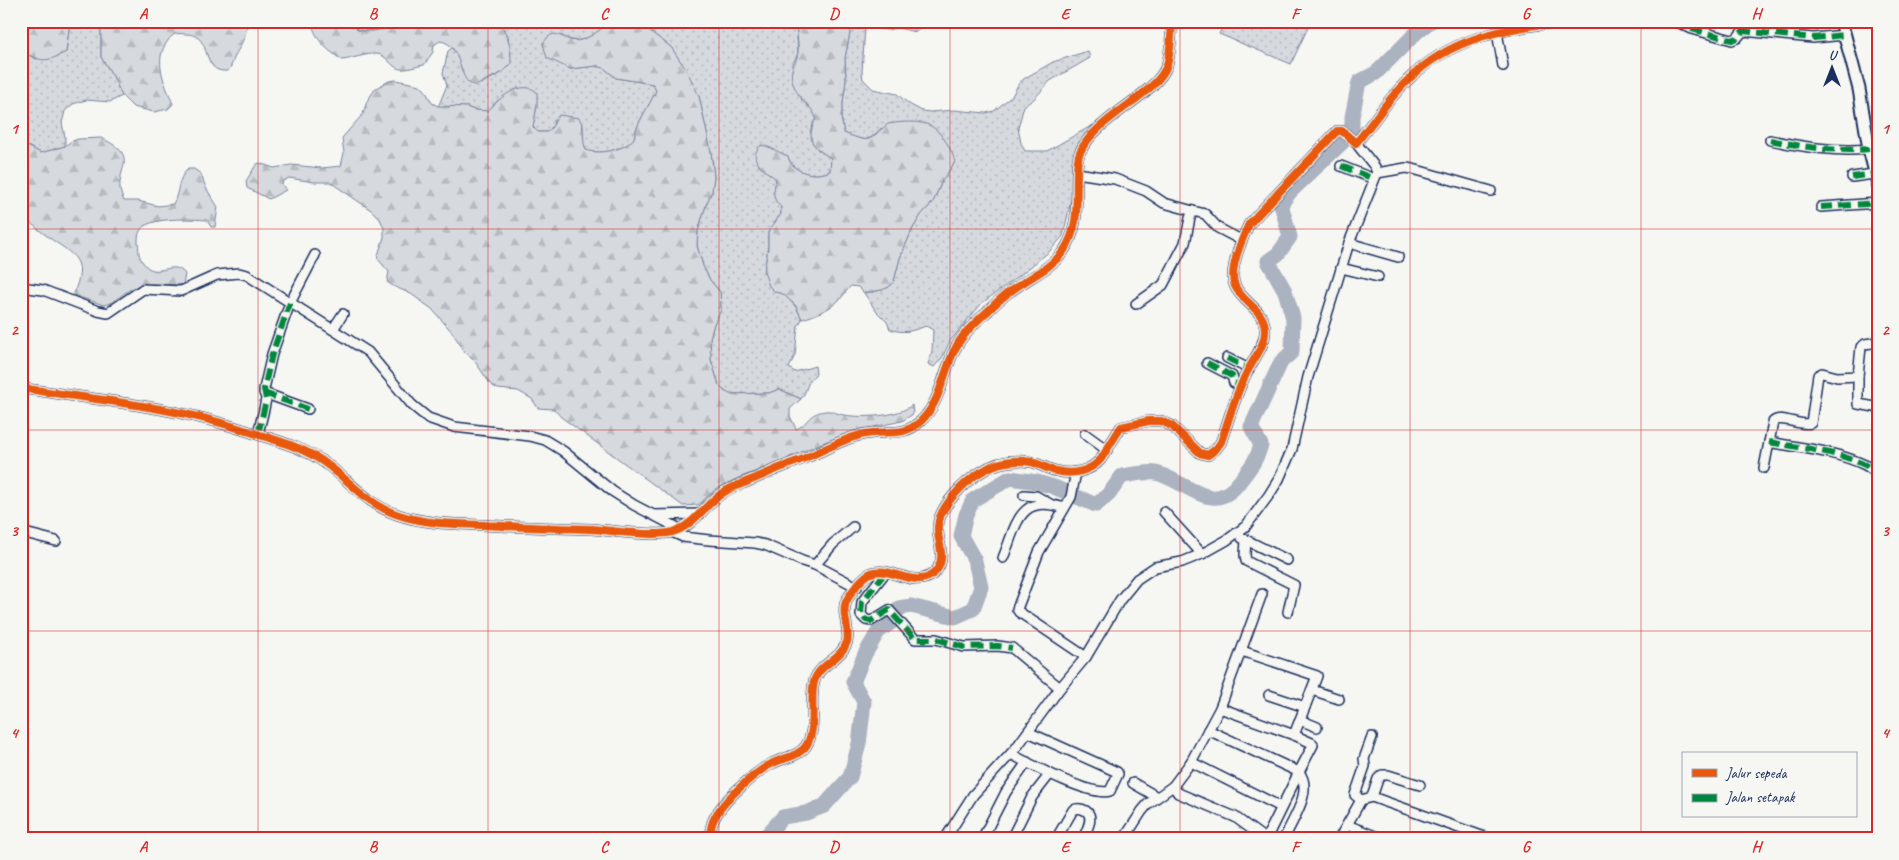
<svg xmlns="http://www.w3.org/2000/svg" width="1899" height="860" viewBox="0 0 1899 860" font-family="Caveat,sans-serif">
	<defs>
		<pattern id="grass-dots" width="8" height="8" patternUnits="userSpaceOnUse" patternTransform="scale(1.25)"><rect width="8" height="8" fill="#d6d9dd"/><path d="M2 2h.1M6 6h.1" fill="none" stroke="#b7bbc0" stroke-width="1.8" stroke-linecap="round"/></pattern>
		<pattern id="forest-firs" width="22" height="20" patternUnits="userSpaceOnUse" patternTransform="scale(1.25)"><rect width="22" height="20" fill="#d6d9dd"/><path d="M5 1l3.5 6h-7zM16 11l3.5 6h-7z" fill="#b7bbc0"/></pattern>
	</defs>
	<rect width="100%" height="100%" fill="#f6f6f2"/>
	<filter id="ink" filterUnits="userSpaceOnUse"><feTurbulence type="fractalNoise" baseFrequency=".02" numOctaves="2"/><feDisplacementMap in="SourceGraphic" scale="10" xChannelSelector="R" yChannelSelector="G"/><feConvolveMatrix kernelMatrix="1 2 1 2 8 2 1 2 1" color-interpolation-filters="sRGB"/></filter>
	<g filter="url(#ink)">
		<!-- grass -->
		<g fill="url(#grass-dots)" stroke="#78849e">
			<path d="M70,21H101V57L113,76L122,96L110,102L86,100L73,104L65,111L62,123L65,137V146L41,153L21,143V51L36,59L66,52Z"/>
			<path d="M355,21H393C383,32 371,31 357,30Z"/>
			<path d="M499,21H611C596,33 580,49 561,35L570,69L597,66L604,68L616,78L653,84L656,91C650,104 641,117 636,130C635,132 635,135 634,138C627,150 598,155 586,150L583,144V124L554,120L553,127L547,132H538L533,127L537,105L498,100L488,111L474,110L467,107H438L447,85L443,73L448,51L452,48L480,84L500,74L511,64L508,35Z"/>
			<path d="M636,21H796L798,53L792,66L802,101L814,111L816,118L810,131L818,150L831,158L830,171C815,178 792,173 788,156L774,151L758,165L776,179C774,191 772,199 781,207V214L768,233V248L764,272L796,307L802,319L798,326L795,355L789,368L795,372L815,366L816,374C806,381 808,390 801,399L779,389L769,393L730,394L724,391L719,385L711,360L710,338L714,324L721,310L720,292L710,280L703,266L697,246L698,231L706,205L712,191L714,177L711,152L699,96L671,47Z"/>
			<path d="M850,21H894L895,28L888,30L865,27L862,72L863,79L873,89L897,94L909,104L922,111L930,112L954,110L986,113L994,111L1012,96L1019,83L1025,78L1053,62L1088,51L1090,58L1050,81L1034,99L1024,106L1018,128L1021,143L1025,151H1047L1093,125L1077,153L1072,196L1063,236L1050,251L1019,276L982,303L950,341L942,358L934,367L928,364L932,351L933,330L926,326C912,331 904,334 890,329L887,322L876,311L864,293L882,290L894,281L900,258L912,230L921,215L933,202L942,181L955,162L881,128C866,145 863,140 844,133L841,117L846,80L845,58L851,28Z"/>
			<path d="M1225,21H1311L1291,64L1219,34Z"/>
		</g>
		<!-- forest -->
		<g fill="url(#forest-firs)" stroke="#78849e">
			<path d="M21,21H70L66,52C45,63 42,62 21,51Z"/>
			<path d="M101,21H247C247,36 241,44 235,56C232,62 232,66 228,71C199,74 214,35 187,34C183,34 179,33 175,34C170,36 168,41 165,45C154,64 166,86 173,104L168,109L154,112L133,107L122,96L113,76L101,57Z"/>
			<path d="M311,21H355L357,30C371,32 383,32 393,21H499C509,37 511,46 511,64C504,72 497,75 488,79C483,81 479,86 474,85C457,83 464,44 440,41L434,45L433,52L424,65C417,66 407,70 400,69C391,67 387,55 377,54C366,53 353,59 342,60C325,48 317,42 311,21Z"/>
			<path d="M611,21H636L671,47L687,71L699,96L711,152L714,177L712,191L706,205L698,231L697,246L703,266L710,280L720,292L721,310L714,324L710,338L711,360L719,385L724,391L730,394L769,393L779,389L801,399L790,409V416L796,429C809,424 806,414 825,411C832,410 837,414 844,415C862,418 898,417 912,405L913,414L902,421L860,430L822,443L794,455L779,463L738,478L716,489L698,505L683,506L561,417L554,409L538,408L532,399L518,391L498,389L491,385L476,363L465,352L452,332L432,309L411,294L393,286L387,282L389,272L377,258L384,237V228L380,219L371,210L330,182H314L289,178L283,181L282,184L286,190L269,199L247,188L246,181L256,165L259,163L274,168L291,165L322,168L341,166L344,153L342,138L363,114L367,101L376,88L389,81L396,80L420,85L425,90L432,103L438,106L467,107L474,110L488,111C499,98 521,79 537,92V105L533,127L538,132H547C554,127 554,121 559,115L579,118C586,128 581,139 586,150C598,155 627,150 634,138C635,136 635,133 636,130C641,117 650,104 656,91L653,84L616,78L604,68L597,66L570,69L547,58L543,44C555,22 564,45 581,40C592,37 602,28 611,21Z"/>
			<path d="M796,21H850L851,28L845,58L846,80L841,117L844,133C873,144 866,141 888,124C900,122 920,120 931,126C942,132 952,150 955,162L942,181L933,202L921,215L912,230L900,258L894,281L889,287L882,290L864,293L858,287L851,286C847,289 845,294 841,298C831,309 816,315 802,319L796,306L783,294L775,292L769,286L764,272L768,248V232L781,214V207C771,198 774,192 776,179C764,169 746,160 761,145C770,146 779,153 788,156C791,173 816,178 830,171L831,158C811,146 806,140 816,118C812,105 799,100 794,86C787,68 796,67 798,53C799,43 796,31 796,21Z"/>
			<path d="M894,21H930L916,32C908,31 903,28 895,28Z"/>
			<path d="M101,138C147,159 108,170 124,201H138L158,206L173,204C180,192 176,180 188,169H194L201,174L206,188L218,207L215,227H211L207,220C194,219 147,216 140,231C138,234 138,239 138,242C139,248 138,256 142,261C156,283 172,257 185,274L183,285C168,285 146,281 131,289C122,294 115,302 104,305L73,295C89,258 74,256 47,236C38,230 31,222 21,217V177L28,173L29,167L21,158V143L41,153L65,146L70,142L78,139Z"/>
		</g>
		<g fill="none" stroke-linecap="round" stroke-linejoin="round">
			<!-- river -->
			<path stroke="#abb2c0" stroke-width="15" d="M763,839L783,817L806,813L824,806L850,777L859,744L864,702L853,682L865,654L878,632L892,622L899,608L911,606L955,617L973,609L981,587L975,561L961,536L966,515L973,500L1010,478L1037,482L1054,487L1096,505L1109,494L1122,476C1132,475 1146,471 1156,473C1188,481 1213,518 1240,481C1250,468 1257,460 1261,445L1251,427L1281,362L1292,352L1293,318L1285,291L1268,261L1278,254L1290,237L1281,204L1291,191L1346,139L1352,128V117L1359,82L1376,73L1419,30L1431,21"/>
			<!-- minor casing -->
			<g stroke="#1b2f5e" stroke-width="12">
				<g id="minor">
					<path d="M1675,21L1692,29L1732,40L1737,38L1743,31L1813,38L1845,35"/>
					<path d="M1497,32L1503,66"/>
					<path d="M1770,140C1803,147 1835,152 1869,149"/>
					<path d="M1341,166L1374,179"/>
					<path d="M1077,173L1115,179L1146,191L1164,203L1193,211"/>
					<path d="M1377,173L1406,168L1413,169L1491,191"/>
					<path d="M1852,177L1874,174"/>
					<path d="M1821,207L1878,203"/>
					<path d="M1349,243L1398,257"/>
					<path d="M1341,268L1378,277"/>
					<path d="M21,287L43,290L98,311L108,313L143,289L181,291L217,275L239,273L247,275L368,352L412,405L428,418L454,427L530,436L545,440L563,451L612,491L634,505L680,529"/>
					<path d="M1136,304L1163,285L1185,243L1190,218L1193,211L1205,214L1218,228L1241,240"/>
					<path d="M333,329L343,314"/>
					<path d="M1227,358L1249,369"/>
					<path d="M1207,363L1232,376L1234,383L1241,385"/>
					<path d="M1858,376V404L1875,407"/>
					<path d="M21,388C96,400 172,406 244,430C271,439 302,446 325,463C349,480 367,504 396,514C424,524 453,524 483,525C519,527 556,528 592,529C613,531 654,537 673,532C694,526 706,503 724,492C732,487 742,484 751,480C762,476 773,470 785,466C791,463 799,461 805,458C828,449 848,435 873,433C893,431 904,436 921,421C941,402 943,372 955,349C963,333 976,322 989,310C996,303 1003,296 1011,291C1029,277 1049,270 1063,252C1080,228 1076,201 1077,174C1077,167 1077,159 1080,152C1097,116 1157,95 1167,65C1171,51 1171,35 1172,21"/>
					<path d="M264,393L308,409"/>
					<path d="M258,434L264,409L266,399L264,389L272,354L290,303L315,255"/>
					<path d="M1085,434L1107,450"/>
					<path d="M1769,442C1800,448 1836,451 1865,465C1869,467 1873,471 1878,473"/>
					<path d="M1764,468L1773,422C1782,414 1799,427 1811,423L1818,375L1822,373L1837,377L1858,376L1861,347L1865,344L1878,342"/>
					<path d="M1076,472L1071,497L1039,552L1017,609L1019,612L1086,657"/>
					<path d="M1024,495L1036,496L1050,504"/>
					<path d="M1164,512L1202,554"/>
					<path d="M654,515L700,514"/>
					<path d="M21,532L56,541"/>
					<path d="M672,532L683,537L709,540L755,543L765,545L802,561L815,565L857,587"/>
					<path d="M1242,538L1287,560"/>
					<path d="M1246,540L1245,555L1246,561L1294,585L1288,612"/>
					<path d="M1003,558C1017,524 1019,493 1064,508"/>
					<path d="M815,565L833,544L853,527"/>
					<path d="M885,573L862,602L861,615L866,620L871,621L889,610L915,639H936L964,647L998,646L1012,648L1060,688"/>
					<path d="M1242,651L1317,676L1294,735L1312,743L1313,745L1299,772C1314,791 1292,820 1284,839"/>
					<path d="M1312,690L1339,699"/>
					<path d="M1269,695L1305,707"/>
					<path d="M1220,708L1294,735"/>
					<path d="M1300,720L1317,727"/>
					<path d="M1208,730L1299,772L1266,839"/>
					<path d="M1011,754C1030,764 1090,797 1110,791L1118,774L1117,772L1028,732"/>
					<path d="M1191,762L1281,807"/>
					<path d="M1133,783L1157,797"/>
					<path d="M1173,786L1178,793L1235,817L1265,839"/>
					<path d="M1372,797L1378,779L1382,775H1388L1420,785"/>
					<path d="M1361,800L1355,795L1365,766L1364,759L1372,737"/>
					<path d="M1347,825L1383,839"/>
					<path d="M711,839C711,834 710,829 712,824C718,804 755,772 773,763C784,758 799,756 806,746C818,727 809,703 814,682C818,664 841,660 847,642C851,629 839,611 848,598C852,591 863,576 871,573C890,565 918,592 936,571C947,557 937,542 938,527C938,508 965,481 981,472C996,462 1013,459 1031,462C1040,464 1047,469 1056,471C1072,475 1090,472 1101,459L1121,427L1149,421H1161L1172,426L1200,453L1208,455L1216,449L1221,442C1229,419 1235,396 1246,374C1252,361 1264,348 1265,333C1267,310 1243,304 1235,286C1228,271 1242,239 1249,224L1337,131H1342L1356,143C1373,123 1388,99 1407,81C1451,36 1510,27 1569,21"/>
					<path d="M945,839L973,795L1016,748L1060,688L1086,657L1120,600L1137,579L1155,567L1182,562L1202,554L1227,540L1246,526L1269,495L1279,479L1292,449L1308,377L1349,243L1377,173L1375,167L1356,143"/>
					<path d="M982,839L1006,792L1027,762"/>
					<path d="M1011,839L1032,797L1050,774"/>
					<path d="M1056,839L1073,810C1078,808 1081,808 1086,811C1095,817 1086,831 1083,839"/>
					<path d="M1124,839L1142,811L1148,804L1173,786L1191,762L1220,708L1262,594"/>
					<path d="M1339,839L1361,800L1372,797L1490,839"/>
				</g>
			</g>
			<!-- major casing -->
			<g stroke="#1b2f5e" stroke-width="15">
				<path id="major" d="M1841,21L1859,89L1869,149L1878,184"/>
			</g>
			<!-- minor -->
			<use href="#minor" stroke="#f6f6f2" stroke-width="9"/>
			<!-- major -->
			<use href="#major" stroke="#f6f6f2" stroke-width="11"/>
			<!-- quiet -->
			<g stroke="#00873e" stroke-width="6" stroke-dasharray="12 6" stroke-linecap="butt">
				<path d="M1675,21L1692,29L1732,40L1737,38L1743,31L1813,38L1845,35"/>
				<path d="M1770,140C1803,147 1835,152 1869,149"/>
				<path d="M1341,166L1374,179"/>
				<path d="M1852,177L1874,174"/>
				<path d="M1821,207L1878,203"/>
				<path d="M1227,358L1249,369"/>
				<path d="M1207,363L1232,376L1234,383L1241,385"/>
				<path d="M264,393L308,409"/>
				<path d="M258,434L264,409L266,399L264,389L272,354L290,303"/>
				<path d="M1769,442C1800,448 1836,451 1865,465C1869,467 1873,471 1878,473"/>
				<path d="M885,573L862,602L861,615L866,620L871,621L889,610L915,639H936L964,647L998,646L1012,648"/>
			</g>
			<!-- cycleway casing -->
			<g stroke="#f6f6f2" stroke-width="11">
				<g id="cycleway">
					<path d="M21,388C96,400 172,406 244,430C271,439 302,446 325,463C349,480 367,504 396,514C424,524 453,524 483,525C519,527 556,528 592,529C613,531 654,537 673,532C694,526 706,503 724,492C732,487 742,484 751,480C762,476 773,470 785,466C791,463 799,461 805,458C828,449 848,435 873,433C893,431 904,436 921,421C941,402 943,372 955,349C963,333 976,322 989,310C996,303 1003,296 1011,291C1029,277 1049,270 1063,252C1080,228 1076,201 1077,174C1077,167 1077,159 1080,152C1097,116 1157,95 1167,65C1171,51 1171,35 1172,21"/>
					<path d="M711,839C711,834 710,829 712,824C718,804 755,772 773,763C784,758 799,756 806,746C818,727 809,703 814,682C818,664 841,660 847,642C851,629 839,611 848,598C852,591 863,576 871,573C890,565 918,592 936,571C947,557 937,542 938,527C938,508 965,481 981,472C996,462 1013,459 1031,462C1040,464 1047,469 1056,471C1072,475 1090,472 1101,459L1121,427L1149,421H1161L1172,426L1200,453L1208,455L1216,449L1221,442C1229,419 1235,396 1246,374C1252,361 1264,348 1265,333C1267,310 1243,304 1235,286C1228,271 1242,239 1249,224L1337,131H1342L1356,143C1373,123 1388,99 1407,81C1451,36 1510,27 1569,21"/>
				</g>
			</g>
			<!-- cycleway -->
			<use href="#cycleway" stroke="#e8590c" stroke-width="8"/>
		</g>
	</g>
	<!-- grid -->
	<path fill="none" stroke="#d62828" stroke-width="1" stroke-opacity="0.55" d="M258,21V839M488,21V839M719,21V839M950,21V839M1180,21V839M1410,21V839M1641,21V839M21,229H1878M21,430H1878M21,631H1878"/>
	<!-- margin -->
	<rect width="1899" height="860" fill="none" stroke="#f6f6f2" stroke-width="55"/>
	<!-- legend -->
	<rect x="1682" y="752" width="175" height="65" fill="#f6f6f2" stroke="#9ea6b7"/>
	<rect x="1692" y="769" width="25" height="8" fill="#e8590c" stroke="#9ea6b7"/>
	<text x="1726" y="778" font-size="15" fill="#1b2f5e">Jalur sepeda</text>
	<rect x="1692" y="794" width="25" height="8" fill="#00873e" stroke="#9ea6b7"/>
	<text x="1726" y="802" font-size="15" fill="#1b2f5e">Jalan setapak</text>
	<!-- north arrow -->
	<g transform="translate(1832 68)" stroke="#f6f6f2" stroke-width="4" paint-order="stroke">
	<path d="M0-4L9 19L0 12L-9 19Z" fill="#1b2f5e"/>
	<text y="-8" font-size="14" font-weight="bold" text-anchor="middle" fill="#1b2f5e">U</text>
	</g>
	<rect x="28" y="28" width="1844" height="804" fill="none" stroke="#d62828" stroke-width="2"/>
	<g font-size="16" text-anchor="middle" font-weight="bold" fill="#d62828">
		<text x="143" y="19">A</text>
		<text x="373" y="19">B</text>
		<text x="604" y="19">C</text>
		<text x="834" y="19">D</text>
		<text x="1065" y="19">E</text>
		<text x="1295" y="19">F</text>
		<text x="1526" y="19">G</text>
		<text x="1756" y="19">H</text>
		<text x="14" y="134">1</text>
		<text x="1885" y="134">1</text>
		<text x="14" y="335">2</text>
		<text x="1885" y="335">2</text>
		<text x="14" y="536">3</text>
		<text x="1885" y="536">3</text>
		<text x="14" y="738">4</text>
		<text x="1885" y="738">4</text>
		<text x="143" y="852">A</text>
		<text x="373" y="852">B</text>
		<text x="604" y="852">C</text>
		<text x="834" y="852">D</text>
		<text x="1065" y="852">E</text>
		<text x="1295" y="852">F</text>
		<text x="1526" y="852">G</text>
		<text x="1756" y="852">H</text>
	</g>
</svg>
